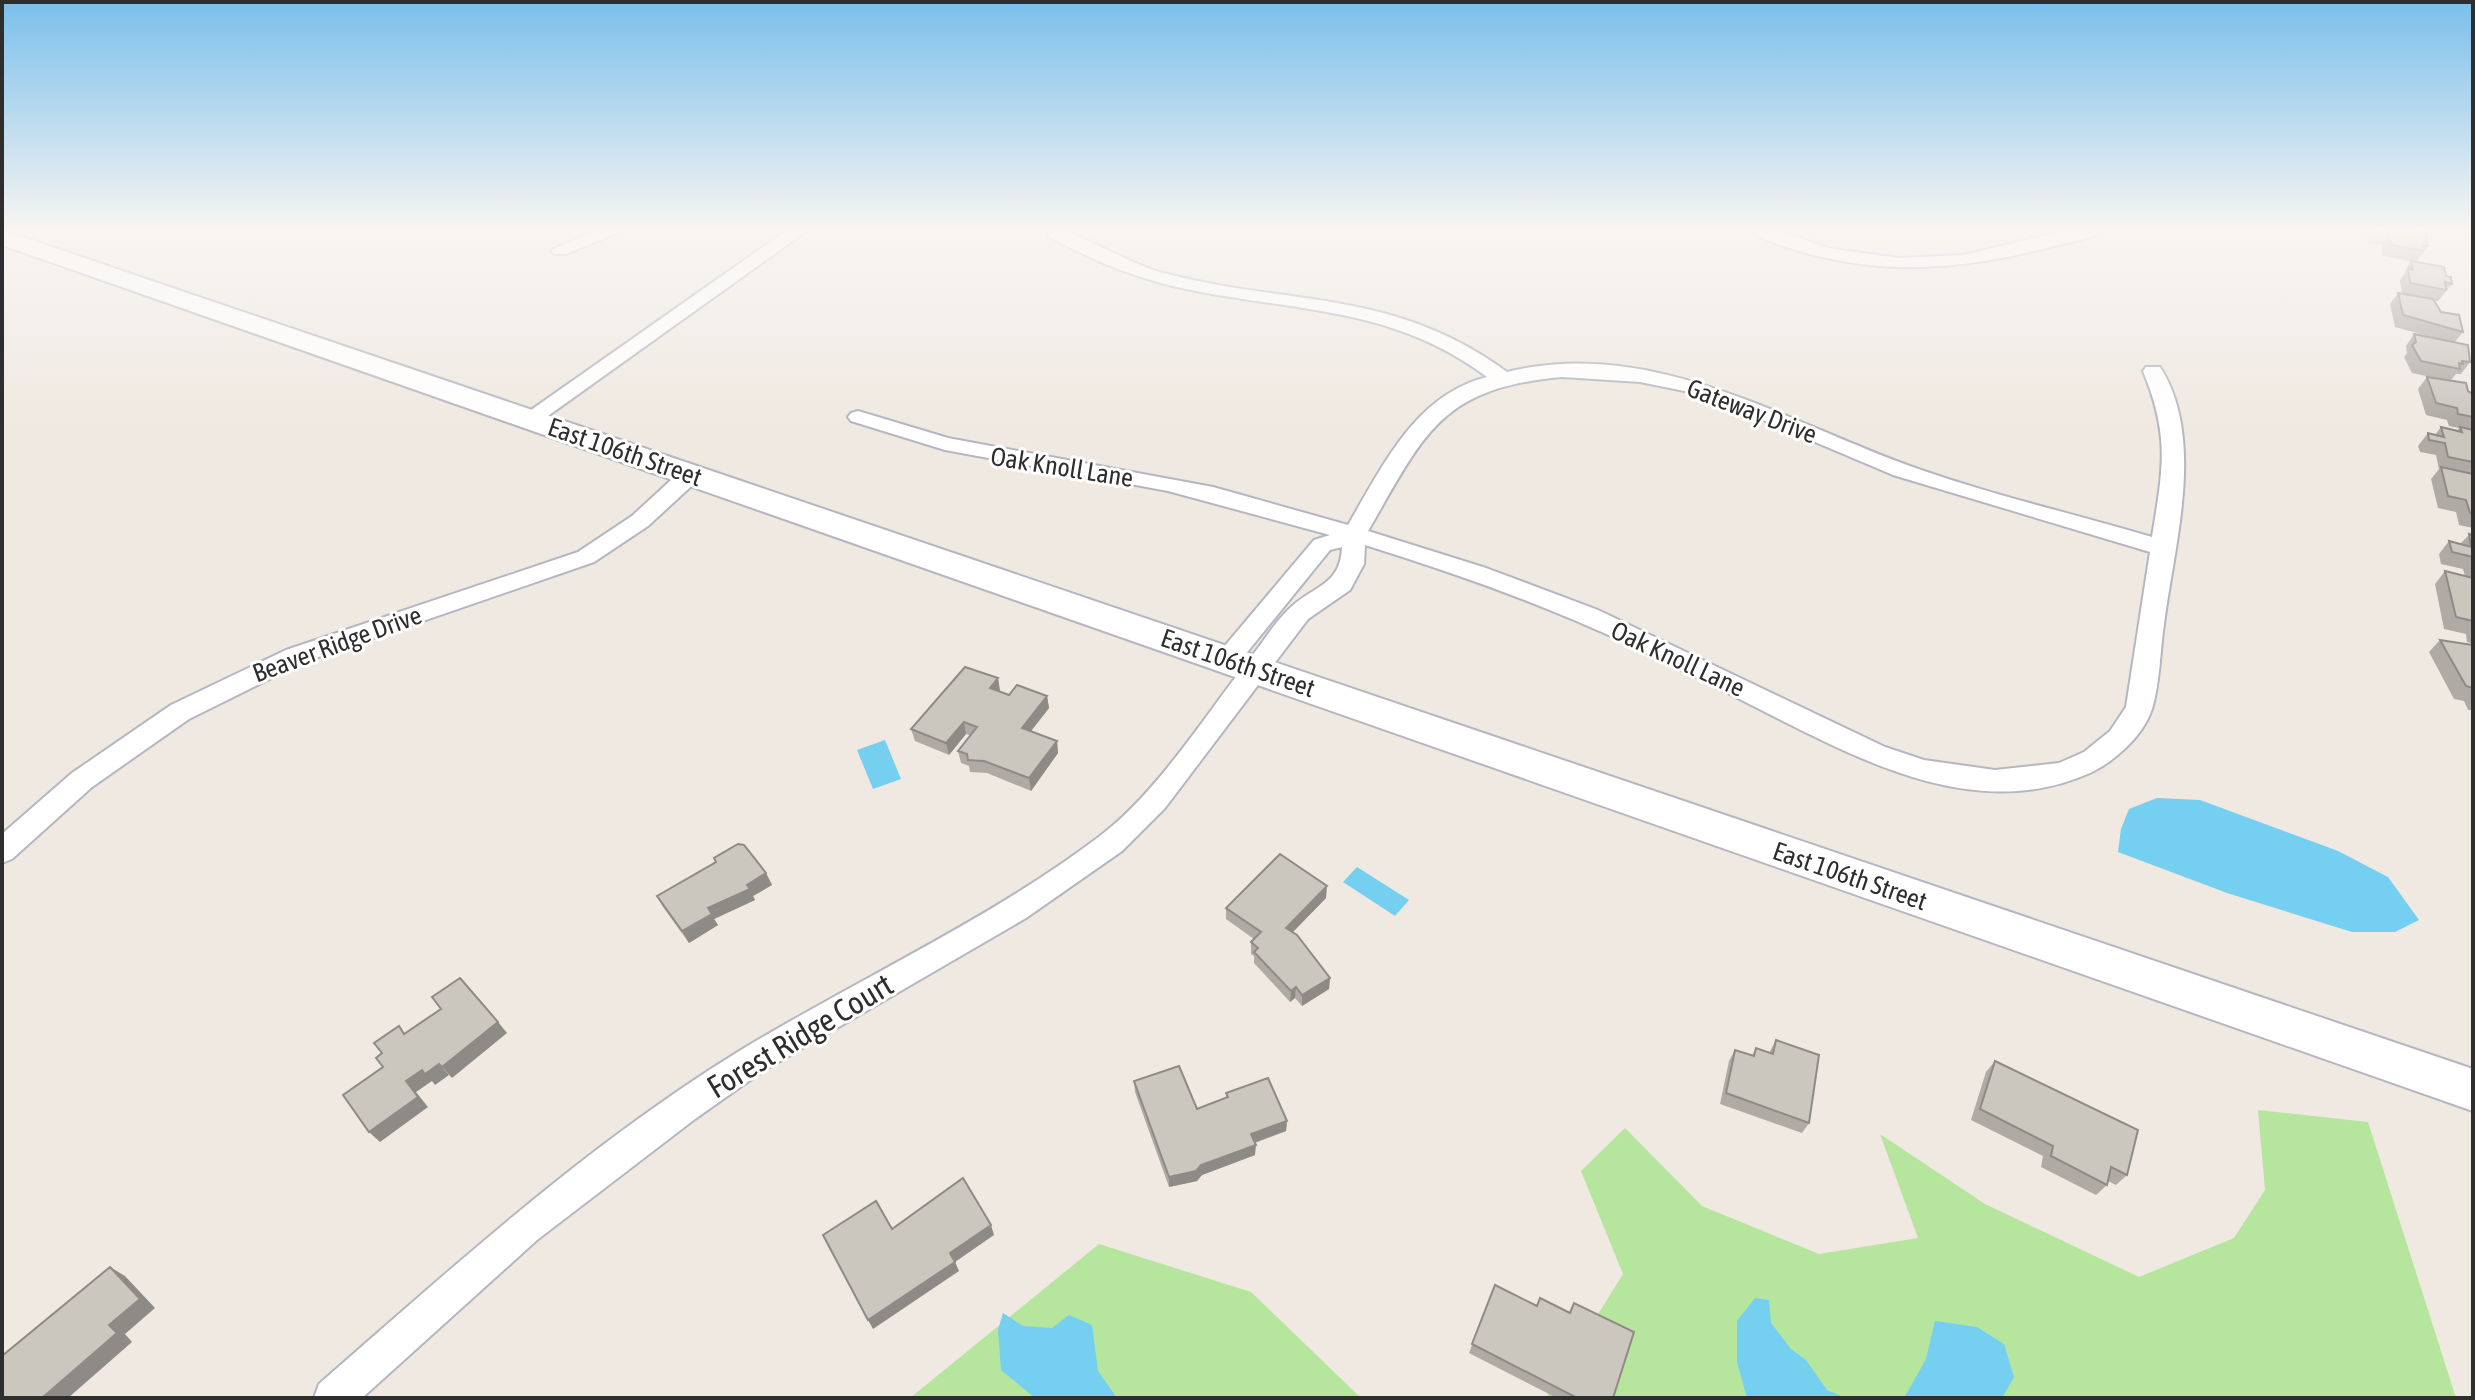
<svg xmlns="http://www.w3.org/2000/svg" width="2475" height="1400" viewBox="0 0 2475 1400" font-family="'Asap Condensed',sans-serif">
	<rect width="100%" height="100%" fill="#efe9e1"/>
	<!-- green -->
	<g fill="#b6e59e">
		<path d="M2258,1110L2368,1122L2456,1398H1546L1623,1274L1581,1171L1625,1128L1702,1206L1819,1254L1918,1238L1880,1134L1985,1204L2139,1277L2234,1238L2265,1190Z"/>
		<path d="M1099,1244L1251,1292L1361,1398H910Z"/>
	</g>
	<!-- water -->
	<g fill="#75cff0">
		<path d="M885,740L901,779L873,789L857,750Z"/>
		<path d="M2157,798L2200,800L2338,851L2388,877L2419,920L2395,932H2352L2227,893L2118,852L2121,829L2129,809Z"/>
		<path d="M1357,867L1409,900L1395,916L1343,882Z"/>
		<path d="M1755,1298L1769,1300L1771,1323L1791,1349L1806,1360L1827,1390L1846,1398H1747L1737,1362V1321Z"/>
		<path d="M1003,1313L1023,1326L1052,1328L1069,1315L1092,1325L1098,1371L1117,1398H1035L1001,1370L998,1330Z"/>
		<path d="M1935,1321L1977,1327L2004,1344L2014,1377L2002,1398H1904L1926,1359Z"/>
	</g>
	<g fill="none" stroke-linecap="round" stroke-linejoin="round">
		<!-- minor casing -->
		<g stroke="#b4b7c1" stroke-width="4">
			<g id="minor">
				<path d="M604,228H630L566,254H554L551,250Z"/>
				<path d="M790,228H811L538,423H524L520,419L524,415Z"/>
				<path d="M1048,228C1072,228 1129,264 1160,272C1289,307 1391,287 1507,372C1649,337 1779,418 1907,465C1987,494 2071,513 2152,537C2163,469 2170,436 2143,371L2146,367H2160C2206,438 2174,545 2164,624C2160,651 2160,683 2152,709C2143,736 2115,761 2090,773C1980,822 1868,764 1771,715C1724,691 1676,667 1628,644C1543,604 1455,573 1365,545L1364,564L1350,590L1308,619L1165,808L1122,851L1026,918L763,1071L695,1119L537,1240L362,1398H314L319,1384C454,1266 588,1144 741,1050C860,978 989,920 1100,836C1158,792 1206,714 1251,657C1264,641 1275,622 1289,609C1312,586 1341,586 1342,547L1330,550L1236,666H1218L1214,660L1218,654L1314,540L1330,535L1168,491L945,450L851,421L848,417L851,413L858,411L948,438L1213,487L1348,525C1383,466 1415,395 1487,377C1393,307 1300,312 1191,290C1139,280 1093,261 1048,236ZM1562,377L1640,382L1704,395L1893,475L2150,552L2126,707L2110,731L2084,752L2059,763L1995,770L1924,760L1885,747L1598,610L1486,568L1368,531C1425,433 1440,388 1562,377Z"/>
				<path d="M1749,228H1772L1828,248L1898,258L1964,255L2077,228H2106C2095,239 2069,242 2054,246C1968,269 1886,277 1799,251C1783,246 1761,241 1749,228Z"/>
				<path d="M690,468L698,470L701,475L698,480L648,526L594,562L304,662L189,719L92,787L12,859L2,863V834L72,773L171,705L286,650L578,552L632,516L682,470Z"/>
			</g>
		</g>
		<!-- secondary casing -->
		<g stroke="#b4b7c1" stroke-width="4">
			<path id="secondary" d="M2,230L2473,1069V1111L2,245Z"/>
		</g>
		<!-- minor -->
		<use href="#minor" fill="#fff" fill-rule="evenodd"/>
		<!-- secondary -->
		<use href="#secondary" fill="#fff" fill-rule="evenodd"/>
	</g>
	<!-- wall -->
	<g fill="#afaba4">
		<path d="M2371,228H2402L2428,246L2416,262L2446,276L2452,284L2438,301H2434L2441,312L2463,332L2455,342L2470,362L2461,374H2456L2451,380L2473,394V528L2459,525L2456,512L2438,508L2431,479L2439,469L2436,455L2420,452L2418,446L2428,433L2435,435L2441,427L2457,431L2459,428L2449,426L2447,420L2426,415L2418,389L2427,377L2441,379L2412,373L2404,357L2407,353L2406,346L2414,334L2439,339L2395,327L2390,304L2398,293H2402L2400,281L2411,261L2383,256L2381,245L2368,243L2367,235Z"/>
		<path d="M2473,531V644L2467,642L2466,634L2444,629L2435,584L2445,571L2465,576L2463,569L2441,564L2439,554L2449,541L2460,544Z"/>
		<path d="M2440,640L2473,645V710H2468L2464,701L2454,699L2429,652Z"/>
		<path d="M998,678L1000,692L1009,695L1047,696L1049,708L1031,731L1057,741L1058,753L1031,791L987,773L970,772L969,766L961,763L958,751L971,736L966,734L949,755L915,741L911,729Z"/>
		<path d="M766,873L772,885L753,896L755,900L714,919L718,925L689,943L663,907L657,896Z"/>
		<path d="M1326,898L1293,932L1330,978L1329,989L1302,1006L1295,998L1290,1002L1254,963V956L1251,954V942L1254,939L1226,919V908Z"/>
		<path d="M1776,1040L1809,1123L1802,1133L1720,1104L1729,1061L1735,1050L1752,1056L1756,1048L1769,1053Z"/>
		<path d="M1995,1061L2127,1175L2116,1185L2108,1181L2107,1185L2096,1195L2041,1167L2043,1156L1971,1120L1986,1072Z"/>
		<path d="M1134,1081L1197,1109L1226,1098V1093L1287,1121L1286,1131L1255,1143V1155L1202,1175L1197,1181L1169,1187L1135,1092Z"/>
		<path d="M1495,1285L1536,1306L1569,1312L1574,1303L1613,1398H1557L1469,1353Z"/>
	</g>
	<!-- shaded-wall -->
	<g fill="#8e8b86">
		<path d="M998,678L1000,691L993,700L990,688Z"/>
		<path d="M1047,696L1049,708L1024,740L1022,728Z"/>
		<path d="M964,722L966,734L949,755L946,743Z"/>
		<path d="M1057,741L1058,753L1031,791L1029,778Z"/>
		<path d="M766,873L772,885L753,896L755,900L714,919L718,925L689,943L682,931L708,908Z"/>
		<path d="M1327,886L1326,898L1286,939V928Z"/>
		<path d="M1330,978L1329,989L1302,1006V995Z"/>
		<path d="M1296,987L1295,998L1290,1002L1291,991Z"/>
		<path d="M498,1022L507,1033L452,1078L442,1067Z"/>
		<path d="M439,1064L449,1075L435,1085L432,1081L416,1092L428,1107L380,1142L369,1132L406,1081L422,1070Z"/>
		<path d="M1287,1121L1286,1131L1250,1144L1251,1134Z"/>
		<path d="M1256,1145L1255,1155L1202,1175L1197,1181L1169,1187V1177Z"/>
		<path d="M991,1225L994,1235L955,1262L959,1271L873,1329L868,1320L950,1253Z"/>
		<path d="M110,1267L125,1276L155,1308L125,1334L132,1342L68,1398H42L109,1325Z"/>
	</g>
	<!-- building -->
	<g fill="#cbc7bf" stroke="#8e8b86" stroke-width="2">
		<path d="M2375,228H2402L2425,232L2428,246L2422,245L2423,251L2391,245L2389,234L2375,231Z"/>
		<path d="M2411,261L2444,267L2446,276L2451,277L2452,284L2445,282L2446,290L2410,283L2408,269L2413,270Z"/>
		<path d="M2398,293L2433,299L2441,312L2459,315L2463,332L2403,315Z"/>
		<path d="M2414,334L2468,345L2470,362L2462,361L2463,364L2459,363L2460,369L2421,361L2412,345L2416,342Z"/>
		<path d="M2427,377L2466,383L2468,391L2473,394V417L2458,414L2457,408L2436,403Z"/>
		<path d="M2441,427L2462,432L2460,427L2473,430V462L2448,457L2445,443L2429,440L2428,433L2444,437Z"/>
		<path d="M2441,467L2473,474V514L2470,513L2466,500L2448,496Z"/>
		<path d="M2469,534L2473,536V557L2452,552L2449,541L2471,547Z"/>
		<path d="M2445,571L2473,578V621L2456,617Z"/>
		<path d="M2440,640L2473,645V688L2466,686Z"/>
		<path d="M965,667L998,678L990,688L1009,695L1017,685L1047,696L1022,728L1057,741L1029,778L984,761L968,760L967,754L958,751L977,727L964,722L946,743L911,729Z"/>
		<path d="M738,844L744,845L766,873L747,885L750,889L708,908L712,914L682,931L657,896L716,862L714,858Z"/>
		<path d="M1280,854L1327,886L1286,928L1297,935L1330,978L1302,995L1296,987L1291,991L1254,952L1258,948L1251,942L1261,932L1226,908Z"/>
		<path d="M460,978L498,1022L442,1067L439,1064L425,1074L422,1070L406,1081L418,1097L369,1132L343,1095L383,1067L376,1058L382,1053L374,1043L399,1026L404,1034L441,1009L432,997Z"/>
		<path d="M1776,1040L1819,1055L1809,1123L1726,1093L1735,1050L1754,1056L1756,1048L1773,1054Z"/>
		<path d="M1995,1061L2138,1130L2127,1175L2111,1167L2107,1185L2051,1156L2053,1146L1980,1109Z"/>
		<path d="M1179,1066L1197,1109L1228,1097L1226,1093L1268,1078L1287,1121L1251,1134L1256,1145L1201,1165L1196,1171L1169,1177L1134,1081Z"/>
		<path d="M963,1178L991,1225L950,1253L955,1262L868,1320L823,1235L876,1201L892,1229Z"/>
		<path d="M110,1267L140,1299L109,1325L117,1333L42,1398H2V1356Z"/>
		<path d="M1495,1285L1537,1306L1540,1298L1570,1313L1574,1303L1634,1332L1613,1398H1577L1472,1344Z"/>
	</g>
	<!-- sky -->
	<linearGradient id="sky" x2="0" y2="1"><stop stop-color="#7abfeb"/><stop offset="0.54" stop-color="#f8f5f2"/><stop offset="1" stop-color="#f8f5f2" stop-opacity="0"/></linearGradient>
	<rect width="2475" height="424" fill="url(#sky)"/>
	<g text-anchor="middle" stroke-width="6" stroke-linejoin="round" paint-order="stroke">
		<!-- street labels -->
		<g font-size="26" fill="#2e2e2e" stroke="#fff">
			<text transform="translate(1752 411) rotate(21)" y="9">Gateway Drive</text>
			<text transform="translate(625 452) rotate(19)" y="9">East 106th Street</text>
			<text transform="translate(1062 467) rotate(9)" y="9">Oak Knoll Lane</text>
			<text transform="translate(337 644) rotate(-20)" y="9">Beaver Ridge Drive</text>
			<text transform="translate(1678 659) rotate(25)" y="9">Oak Knoll Lane</text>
			<text transform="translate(1238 663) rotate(19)" y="9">East 106th Street</text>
			<text transform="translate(1850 876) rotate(19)" y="9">East 106th Street</text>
		</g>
		<!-- near-street labels -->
		<g font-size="32" fill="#2e2e2e" stroke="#fff">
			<text transform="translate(800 1036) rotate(-31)" y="11">Forest Ridge Court</text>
		</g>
	</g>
	<!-- border -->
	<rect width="2475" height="1400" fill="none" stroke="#2e2e2e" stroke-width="8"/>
</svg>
